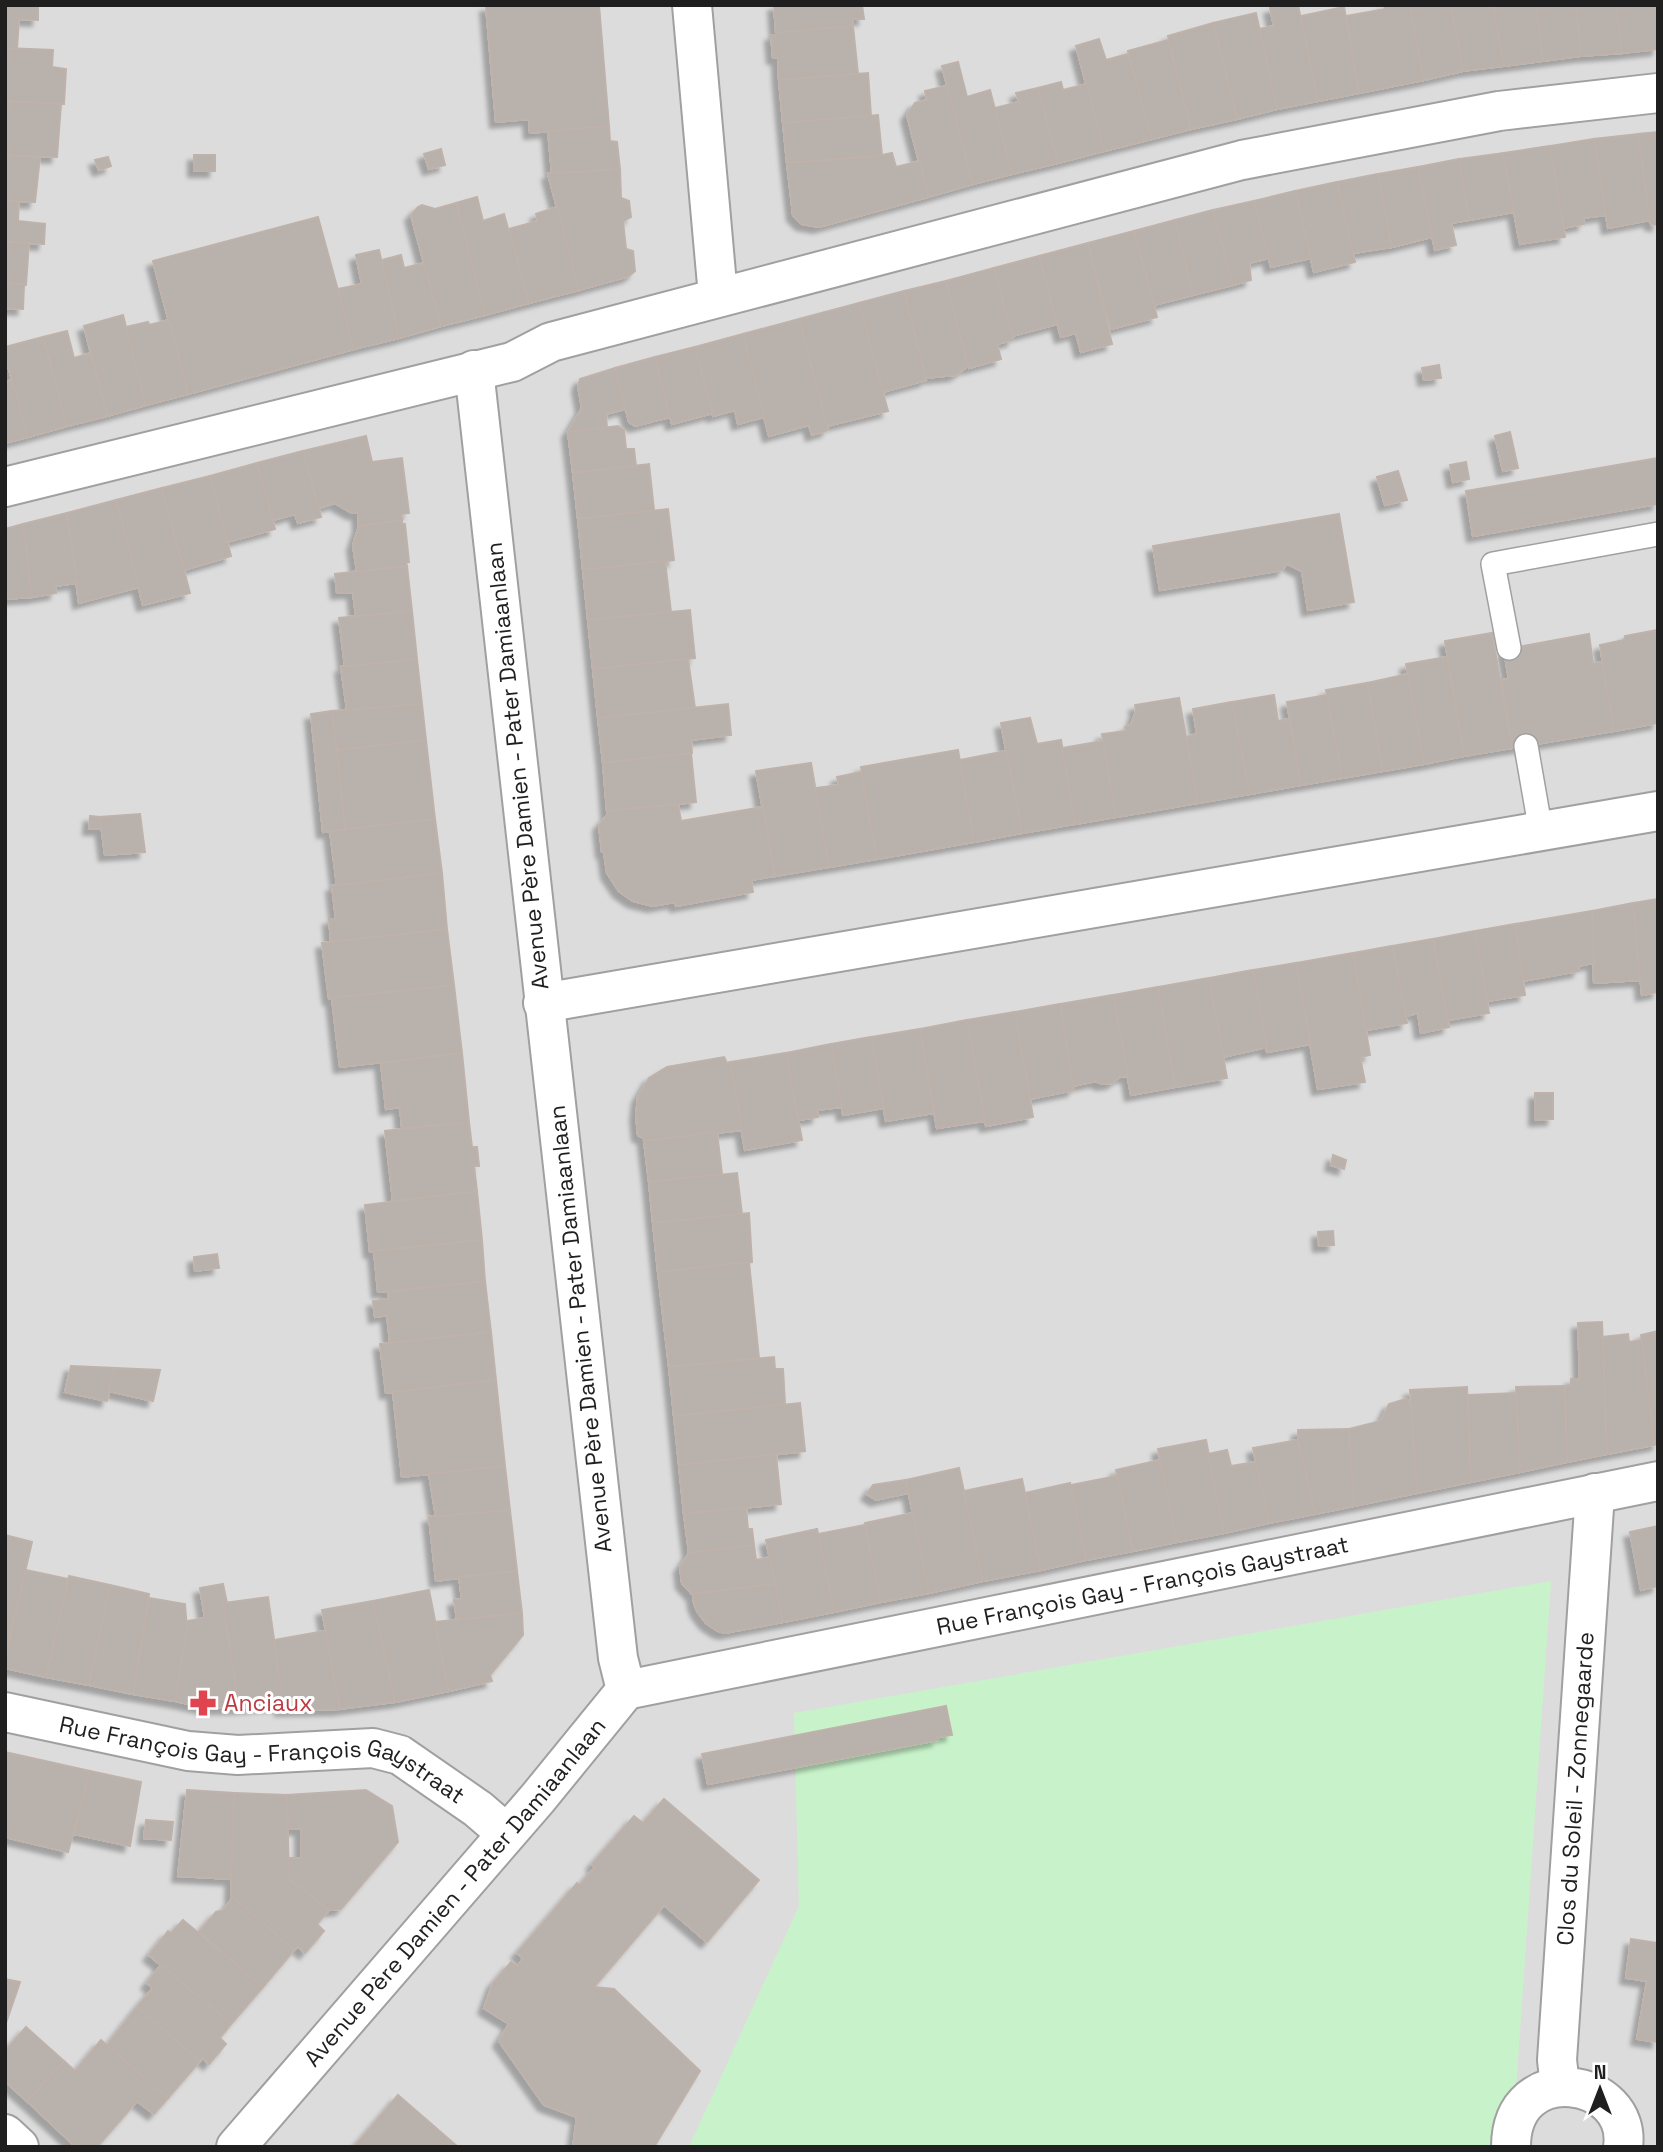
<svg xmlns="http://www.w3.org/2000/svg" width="1663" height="2152" viewBox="0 0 1663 2152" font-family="'Space Grotesk',sans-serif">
	<defs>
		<filter id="shadow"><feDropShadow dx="-6" dy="6" stdDeviation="2" flood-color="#0004"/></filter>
	</defs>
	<rect width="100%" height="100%" fill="#efebe6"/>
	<!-- residential -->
	<rect fill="#dddcdc" x="5" y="5" width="1653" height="2142"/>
	<!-- park -->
	<path fill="#c8f3ca" d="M1551,1581L1512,2147H689L799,1906L794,1713Z"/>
	<!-- building -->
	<g fill="#b8b1ac" stroke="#bfb2aa" stroke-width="2" filter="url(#shadow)">
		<path d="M5,5H38V20L19,19L17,49L5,48Z"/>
		<path d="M599,5L609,126L530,133L529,119L496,122L486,6Z"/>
		<path d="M774,5H862L864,19H853V26L776,33Z"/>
		<path d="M1284,5H1298L1318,101L1277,109L1259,29L1274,26L1270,8Z"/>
		<path d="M1384,5H1410L1424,80L1359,93L1346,16L1385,9Z"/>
		<path d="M1410,5H1451L1463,71L1424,80Z"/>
		<path d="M1451,5H1493L1504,66L1463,71Z"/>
		<path d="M1493,5H1536L1543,61L1504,66Z"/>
		<path d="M1536,5H1576L1581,56L1543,61Z"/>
		<path d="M1576,5H1616L1622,53L1581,56Z"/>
		<path d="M1616,5H1658V49L1622,53Z"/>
		<path d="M1344,7L1359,93L1318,101L1301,16Z"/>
		<path d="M1256,13L1277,109L1237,119L1213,23Z"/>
		<path d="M1213,23L1237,119L1191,129L1168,36Z"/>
		<path d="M853,26L858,74L779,80L778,58H773L771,35H776V33Z"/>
		<path d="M1099,39L1106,60L1128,54L1152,139L1104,151L1076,46Z"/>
		<path d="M1168,40L1191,129L1152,139L1128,51Z"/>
		<path d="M5,48L53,50L52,67L66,69L64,104L5,101Z"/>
		<path d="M958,62L967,97L990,90L1012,174L973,184L942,66Z"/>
		<path d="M868,73L871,116L783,123L779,80Z"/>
		<path d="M1061,82L1063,90L1087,84L1104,151L1058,163L1038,88Z"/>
		<path d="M947,86L973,184L928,197L907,115L915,103L927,100L925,91Z"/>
		<path d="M1038,88L1058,163L1012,174L995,108L1019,102L1016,93Z"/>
		<path d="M5,101L61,104L57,157L5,155Z"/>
		<path d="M878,115L882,155L787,163L783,123Z"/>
		<path d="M609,126L610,141L617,142L620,169L552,174L548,131Z"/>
		<path d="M1658,132V225L1651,224L1650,220L1638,134Z"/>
		<path d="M1638,134L1650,220L1608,228L1594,139Z"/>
		<path d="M1594,139L1606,215L1583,218L1584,224L1563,228L1550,146Z"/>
		<path d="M1550,146L1565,237L1520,244L1503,153Z"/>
		<path d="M441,149L445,165L429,169L424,154Z"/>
		<path d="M892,153L896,167L920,161L928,197L819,227L802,224L793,215L787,163L873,157Z"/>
		<path d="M1503,153L1514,212L1469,220L1459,159Z"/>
		<path d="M5,155L40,157L35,202L5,201Z"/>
		<rect x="194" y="155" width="21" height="16"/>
		<path d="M108,157L111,166L99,170L95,160Z"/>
		<path d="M1459,159L1469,220L1451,223L1456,245L1435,250L1418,167Z"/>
		<path d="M1418,167L1432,237L1392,247L1378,174Z"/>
		<path d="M620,169L621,198L629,201L631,217L623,221L626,249L633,251L635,271L629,276L579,290L548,174Z"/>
		<path d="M1378,174L1392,247L1353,253L1337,182Z"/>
		<path d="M1337,182L1355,262L1314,272L1295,191Z"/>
		<path d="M1295,191L1311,258L1271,267L1254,201Z"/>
		<path d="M477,197L483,221L504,214L529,303L485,315L456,203Z"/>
		<path d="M5,201H19L18,221L45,224L44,244L5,242Z"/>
		<path d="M1254,201L1269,258L1249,263L1251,280L1233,285L1213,210Z"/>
		<path d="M456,203L485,315L441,326L411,215L418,207L422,205L435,209Z"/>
		<path d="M557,207L579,290L529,303L509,229L538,221L536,214Z"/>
		<path d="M1213,210L1233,285L1193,295L1175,220Z"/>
		<path d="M318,217L354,349L188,394L153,261Z"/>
		<path d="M1175,220L1193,295L1154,305L1134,231Z"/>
		<path d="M1134,231L1157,317L1111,329L1088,243Z"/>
		<path d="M5,242L29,243L26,285L5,283Z"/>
		<path d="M1088,243L1112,344L1081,352L1076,333L1061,337L1039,256Z"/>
		<path d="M379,250L399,338L354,349L338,289L362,284L356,255Z"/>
		<path d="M401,255L404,268L424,263L441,326L399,338L382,260Z"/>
		<path d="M1039,256L1057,324L1012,336L994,268Z"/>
		<path d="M994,268L1013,340L997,344L1001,359L969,368L946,281Z"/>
		<path d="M946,281L968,366L955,375L926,378L904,291Z"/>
		<path d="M5,283L24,284L23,309L6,308V325Z"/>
		<path d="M904,291L926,380L883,392L859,303Z"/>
		<path d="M859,303L888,411L827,426L799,319Z"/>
		<path d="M123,315L146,405L107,416L84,326Z"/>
		<path d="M799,319L828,430L812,435L809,425L769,436L743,334Z"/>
		<path d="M169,320L188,394L146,405L126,327L148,322L149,325Z"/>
		<path d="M67,331L74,358L91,353L107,416L67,426L43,337Z"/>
		<path d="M743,334L764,417L738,424L735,410L713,416L695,347Z"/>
		<path d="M43,337L67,426L28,437L5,355V347Z"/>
		<path d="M695,347L713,413L672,424L655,357Z"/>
		<path d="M655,357L670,417L635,426L629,422L615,368Z"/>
		<path d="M1439,365L1441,378L1424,380L1422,368Z"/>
		<path d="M615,368L625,409L606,414L607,428L568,432L582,408L578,386L580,379Z"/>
		<path d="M12,380L28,437L5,443V382Z"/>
		<path d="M618,426L624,430L626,449H634L636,466L573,473L568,432Z"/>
		<path d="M1510,432L1518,468L1503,471L1495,436Z"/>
		<path d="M366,436L372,462L402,458L409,513L401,514L402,520L359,526L358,513H352L335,503L319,508L303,451Z"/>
		<path d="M303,451L321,517L298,523L295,514L273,520L257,463Z"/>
		<path d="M1658,458V504L1473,536L1466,491Z"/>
		<path d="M1466,462L1469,479L1453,482L1450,465Z"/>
		<path d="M257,463L275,529L227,542L210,476Z"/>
		<path d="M649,464L654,510L578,519L573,473Z"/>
		<path d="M1398,471L1407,500L1385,505L1377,477Z"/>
		<path d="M210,476L231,556L184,570L162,488Z"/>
		<path d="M162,488L190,593L143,605L116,500Z"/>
		<path d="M116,500L139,587L79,603L67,513Z"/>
		<path d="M668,509L674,560L583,570L578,519Z"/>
		<path d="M67,513L77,583L55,586L56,593L32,597L23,524Z"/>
		<path d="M1339,514L1354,602L1308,610L1302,571L1286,563L1283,570L1160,590L1153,546Z"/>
		<path d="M402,520V524H405L409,562H406L407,566L357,572L353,545L359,526Z"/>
		<path d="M23,524L32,597L5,599V529Z"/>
		<path d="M665,561L671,612L588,620L583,570Z"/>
		<path d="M407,566L412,611L356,617L353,592L337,593L335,574Z"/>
		<path d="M690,610L695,658L593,669L588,620Z"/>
		<path d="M412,611L417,659L345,667L339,618Z"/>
		<path d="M1657,630L1658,723L1614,731L1600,645L1624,640L1625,636Z"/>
		<path d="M1492,633L1512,748L1464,756L1445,641Z"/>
		<path d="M1589,634L1593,664L1602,662L1614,731L1512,748L1502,680L1509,679L1504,651L1507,649Z"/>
		<path d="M1447,657L1464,756L1424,764L1406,664Z"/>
		<path d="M417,659L422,704L347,710L341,667Z"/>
		<path d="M688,659L695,708L598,718L593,669Z"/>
		<path d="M1408,674L1424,764L1383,771L1367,683Z"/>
		<path d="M1367,683L1383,771L1342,778L1326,690Z"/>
		<path d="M1274,695L1278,721L1289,719L1301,785L1250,794L1232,702Z"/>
		<path d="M1327,695L1342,778L1301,785L1287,702Z"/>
		<path d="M1179,698L1198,803L1116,817L1102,734L1126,731L1125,727L1131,725L1136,711L1135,705Z"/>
		<path d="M1232,702L1250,794L1198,803L1186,737L1197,734L1193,709Z"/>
		<path d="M422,704L426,740L337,750L332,711Z"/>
		<path d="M728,704L731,735L691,740L692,753L603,763L598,718Z"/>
		<path d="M332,711L345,829L323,832L311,714Z"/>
		<path d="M1030,718L1037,744L1061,740L1075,824L1022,833L1001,723Z"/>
		<path d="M426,740L435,819L345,829L337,750Z"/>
		<path d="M1103,741L1116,817L1075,824L1062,748Z"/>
		<path d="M958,750L974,842L877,859L861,767Z"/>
		<path d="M1006,751L1022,833L974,842L960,760Z"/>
		<path d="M691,753L696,802L607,811L603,763Z"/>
		<path d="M811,763L829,867L775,876L756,771Z"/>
		<path d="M861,772L877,859L829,867L815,788L839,785L837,777Z"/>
		<path d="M678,804L681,821L763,807L775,876L751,880L753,892L676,906L675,902L653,906L633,901L619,891L607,873L604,852H602L599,825L608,814L607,811Z"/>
		<path d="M140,814L145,852L105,855L100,817Z"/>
		<path d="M90,816L100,817L102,829H89Z"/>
		<path d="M435,819L442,873L337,886L330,831Z"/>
		<path d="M442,873L447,929L331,942L329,919H336L332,886Z"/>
		<path d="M1658,899V992L1642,995L1633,903Z"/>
		<path d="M1633,903L1640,980L1594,983L1592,911Z"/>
		<path d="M1592,911L1594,963L1578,966L1579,971L1523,981L1515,924Z"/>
		<path d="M1515,924L1525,995L1487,1001L1475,931Z"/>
		<path d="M447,929L454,985L329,999L322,943Z"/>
		<path d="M1475,931L1489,1013L1448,1020L1433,939Z"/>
		<path d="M1433,939L1449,1027L1421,1033L1418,1013L1406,1016L1392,946Z"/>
		<path d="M1392,946L1407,1023L1366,1030L1353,953Z"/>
		<path d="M1353,953L1370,1055L1360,1057L1365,1082L1318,1089L1296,963Z"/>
		<path d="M1296,963L1311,1044L1267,1052L1253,970Z"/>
		<path d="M1253,970L1267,1047L1223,1057L1209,978Z"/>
		<path d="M1209,978L1227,1078L1175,1087L1158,987Z"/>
		<path d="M454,985L462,1053L340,1067L332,998Z"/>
		<path d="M1158,987L1175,1087L1131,1095L1113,995Z"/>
		<path d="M1113,995L1128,1076L1120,1077L1112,1083L1102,1084L1096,1081L1073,1086L1060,1004Z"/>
		<path d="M1060,1004L1074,1090L1030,1099L1015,1012Z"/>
		<path d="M1015,1012L1033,1117L986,1126L967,1020Z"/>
		<path d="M967,1020L985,1121L937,1128L920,1029Z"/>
		<path d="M920,1029L934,1113L886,1121L871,1037Z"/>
		<path d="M871,1037L884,1108L843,1115L831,1044Z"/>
		<path d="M831,1044L842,1107L817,1110L818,1117L798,1120L786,1053Z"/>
		<path d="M462,1053L469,1122L402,1128L400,1107L386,1109L381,1063Z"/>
		<path d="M786,1053L802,1140L745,1150L730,1062Z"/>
		<path d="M724,1057L727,1063L730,1062L742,1130L644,1141V1138L638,1135L636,1115L638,1097L649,1078L667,1067Z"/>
		<path d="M1535,1093H1553V1119L1535,1120Z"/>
		<path d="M469,1122L472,1147H477L479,1166H474L477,1191L393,1201L385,1131Z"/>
		<path d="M717,1132L722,1174L649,1182L644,1141Z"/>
		<path d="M1333,1155L1346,1160L1344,1169L1331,1165Z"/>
		<path d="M737,1173L742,1214L653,1223L649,1182Z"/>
		<path d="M477,1191L482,1240L370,1252L365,1205Z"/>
		<path d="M749,1213L752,1262L658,1272L653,1223Z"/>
		<path d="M1333,1231L1334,1245L1319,1246L1318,1232Z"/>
		<path d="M482,1240L485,1281L378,1292L374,1251Z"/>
		<path d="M217,1254L219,1268L195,1271L194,1257Z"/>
		<path d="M749,1262L759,1358L669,1367L658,1272Z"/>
		<path d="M485,1281L491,1332L390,1343L387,1315L375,1317L373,1301L389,1299L388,1292Z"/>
		<path d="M1602,1322L1607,1454L1567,1462L1565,1386H1571V1379H1580L1578,1323Z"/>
		<path d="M1658,1331V1444L1654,1445L1641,1335Z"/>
		<path d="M491,1332L496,1380L386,1393L380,1344Z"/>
		<path d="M1628,1334L1629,1342L1642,1340L1654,1445L1607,1454L1603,1337Z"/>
		<path d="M774,1357L775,1369H783L785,1404L674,1416L669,1367Z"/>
		<path d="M71,1366L115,1368L107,1401L65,1392Z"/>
		<path d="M115,1368L160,1370L153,1401L109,1391Z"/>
		<path d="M496,1380L505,1466L402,1477L393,1392Z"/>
		<path d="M1565,1386L1567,1462L1520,1472L1516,1387Z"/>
		<path d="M1467,1387L1471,1482L1417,1493L1410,1390Z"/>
		<path d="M1516,1393L1520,1472L1471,1482L1468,1395Z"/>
		<path d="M1406,1399L1411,1404L1417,1493L1354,1506L1349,1429L1381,1421L1389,1404Z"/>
		<path d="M800,1403L805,1451L679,1465L674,1416Z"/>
		<path d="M1349,1429L1354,1506L1315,1514L1298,1440V1430Z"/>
		<path d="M1206,1440L1224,1533L1177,1542L1158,1449Z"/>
		<path d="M1298,1440L1315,1514L1269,1523L1253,1448Z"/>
		<path d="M1227,1450L1231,1466L1256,1462L1269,1523L1224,1533L1208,1454Z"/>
		<path d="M776,1454L781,1504L684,1514L679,1465Z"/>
		<path d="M1160,1460L1177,1542L1133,1551L1116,1470Z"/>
		<path d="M505,1466L510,1510L436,1517L429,1474Z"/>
		<path d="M959,1468L983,1581L929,1593L906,1480Z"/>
		<path d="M1117,1476L1133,1551L1086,1560L1071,1485Z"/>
		<path d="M1022,1479L1041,1570L983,1581L964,1491Z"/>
		<path d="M906,1480L908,1493L876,1500L867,1494L873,1485Z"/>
		<path d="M1070,1483L1086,1560L1041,1570L1025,1493Z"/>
		<path d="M746,1507L748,1529H752L754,1545L689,1553L684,1514Z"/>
		<path d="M510,1510L517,1571L436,1581L429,1517Z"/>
		<path d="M913,1513L929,1593L881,1602L865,1523Z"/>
		<path d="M865,1525L881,1602L834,1612L818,1534Z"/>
		<path d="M1658,1526V1586L1641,1590L1630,1532Z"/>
		<path d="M817,1529L834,1612L783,1622L766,1540Z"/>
		<path d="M5,1535L32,1542L5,1658Z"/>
		<path d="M754,1545L756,1560L770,1557L775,1584L692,1594L682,1583L680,1567L689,1553Z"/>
		<path d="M26,1570L68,1579L46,1677L5,1668V1658Z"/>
		<path d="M517,1571L522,1613L457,1620L454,1600L462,1599L459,1577Z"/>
		<path d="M69,1576L110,1585L89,1685L46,1677Z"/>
		<path d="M223,1584L227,1603H223L239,1708H206L175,1701L187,1621L205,1618L200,1588Z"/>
		<path d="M775,1584L783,1622L725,1633L718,1631L706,1623L697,1611L694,1603L693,1594Z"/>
		<path d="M110,1585L149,1594L133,1694L89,1685Z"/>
		<path d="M429,1590L449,1691L395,1702L373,1601Z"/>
		<path d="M268,1597L284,1710H281L280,1705L239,1708L223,1603Z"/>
		<path d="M149,1598L185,1604L187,1630L175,1701L133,1694Z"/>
		<path d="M373,1601L395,1702L340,1709L322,1610Z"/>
		<path d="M522,1613L523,1635L490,1675L492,1681L449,1691L435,1622Z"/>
		<path d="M325,1631L340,1709L284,1710L274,1640Z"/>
		<path d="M946,1706L952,1735L937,1737L938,1740L708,1784L702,1754Z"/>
		<path d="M5,1752L90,1771L68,1852L5,1837Z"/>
		<path d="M90,1771L141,1782L130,1846L74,1834Z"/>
		<path d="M187,1790L234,1793L231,1879L178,1876Z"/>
		<path d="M366,1790L392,1806L398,1842L341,1909L329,1910L289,1879V1858H301V1829H288L287,1795Z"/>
		<path d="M234,1793L287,1795L289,1879L329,1910L317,1924L324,1931L305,1953L298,1946L294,1950L231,1896Z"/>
		<path d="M664,1799L759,1880L707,1942L664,1905L594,1987L614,1989L700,2071L654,2147H573L577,2117L544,2105L499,2041L509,2024L484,2008L493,1983L511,1962L518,1966L523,1958L517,1953L577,1883L580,1885L595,1867L592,1864L634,1816L643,1823Z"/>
		<path d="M146,1820L173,1822L171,1840L144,1838Z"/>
		<path d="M233,1897L294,1950L263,1987L199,1932L216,1912L224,1910Z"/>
		<path d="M183,1920L263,1987L231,2024L149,1955L168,1931L171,1933Z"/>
		<path d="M1631,1939L1658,1943V2042L1637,2039L1647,1981L1626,1978Z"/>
		<path d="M161,1965L231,2024L220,2038L226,2044L209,2064L202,2057L200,2061L137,2007L153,1988L147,1983Z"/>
		<path d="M5,1979L20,1982L5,2026Z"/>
		<path d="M137,2007L200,2061L168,2098L107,2045Z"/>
		<path d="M26,2027L64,2061L27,2101L5,2081V2051Z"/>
		<path d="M101,2040L168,2098L154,2114L137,2101L97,2147H76L27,2101L64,2061L75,2071Z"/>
		<path d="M398,2095L458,2147H354Z"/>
	</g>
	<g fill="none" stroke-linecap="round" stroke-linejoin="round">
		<!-- lane casing -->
		<g stroke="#a0a0a0" stroke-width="26">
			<g id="lane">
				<path d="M1509,648L1493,564L1658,534"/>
				<path d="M1526,746L1541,832"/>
			</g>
		</g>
		<!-- street casing -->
		<g stroke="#a0a0a0" stroke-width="42">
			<g id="street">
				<path d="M692,5L718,296"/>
				<path d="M5,487L512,362L551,342L1242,160L1499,111L1658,93"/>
				<path d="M543,1003L1658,811"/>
				<path id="s1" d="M626,1690L1658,1481"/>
				<path id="s2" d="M5,1712L188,1751L238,1755L373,1748L400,1755L478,1809L506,1833"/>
				<path id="s3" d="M1560,2086L1557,2060L1595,1493"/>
				<path d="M5,2134L19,2147"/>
				<path id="s4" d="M236,2147L538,1798L626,1690L618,1658L474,370"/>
				<path d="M1511,2147C1511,2057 1633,2078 1623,2147"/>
			</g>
		</g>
		<!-- lane -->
		<use href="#lane" stroke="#fff" stroke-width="23"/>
		<!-- street -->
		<use href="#street" stroke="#fff" stroke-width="38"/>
	</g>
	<!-- icons -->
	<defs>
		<g id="pharmacy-bare" transform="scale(2.1)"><path d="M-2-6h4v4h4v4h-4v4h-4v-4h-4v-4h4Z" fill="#e0444e" stroke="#fff" stroke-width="2.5" paint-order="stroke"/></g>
	</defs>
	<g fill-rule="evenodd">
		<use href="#pharmacy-bare" x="203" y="1703"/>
	</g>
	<g text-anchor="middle" stroke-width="6" stroke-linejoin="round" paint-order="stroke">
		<!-- street labels -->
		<g font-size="23" fill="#1f1f1f" stroke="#fff">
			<text transform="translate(517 766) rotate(-96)" y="8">Avenue Père Damien - Pater Damiaanlaan</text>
			<text transform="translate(580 1329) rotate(-96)" y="8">Avenue Père Damien - Pater Damiaanlaan</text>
			<text dy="8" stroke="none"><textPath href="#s1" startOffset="527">Rue François Gay - François Gaystraat</textPath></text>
			<text dy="8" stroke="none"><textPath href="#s2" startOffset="266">Rue François Gay - François Gaystraat</textPath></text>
			<text dy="8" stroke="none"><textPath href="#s3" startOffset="298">Clos du Soleil - Zonnegaarde</textPath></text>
			<text dy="8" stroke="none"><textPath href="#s4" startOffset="336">Avenue Père Damien - Pater Damiaanlaan</textPath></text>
		</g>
		<!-- health labels -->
		<g font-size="23" fill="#be3a42" stroke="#fff" text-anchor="start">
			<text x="224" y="1711">Anciaux</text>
		</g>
	</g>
	<!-- border -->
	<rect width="1663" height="2152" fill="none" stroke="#1f1f1f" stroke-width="14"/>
	<!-- north arrow -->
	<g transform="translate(1600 2089)" stroke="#ffffff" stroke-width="5" paint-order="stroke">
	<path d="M0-5L12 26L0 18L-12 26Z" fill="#1f1f1f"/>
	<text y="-10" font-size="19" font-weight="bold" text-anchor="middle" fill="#1f1f1f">N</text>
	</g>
</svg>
